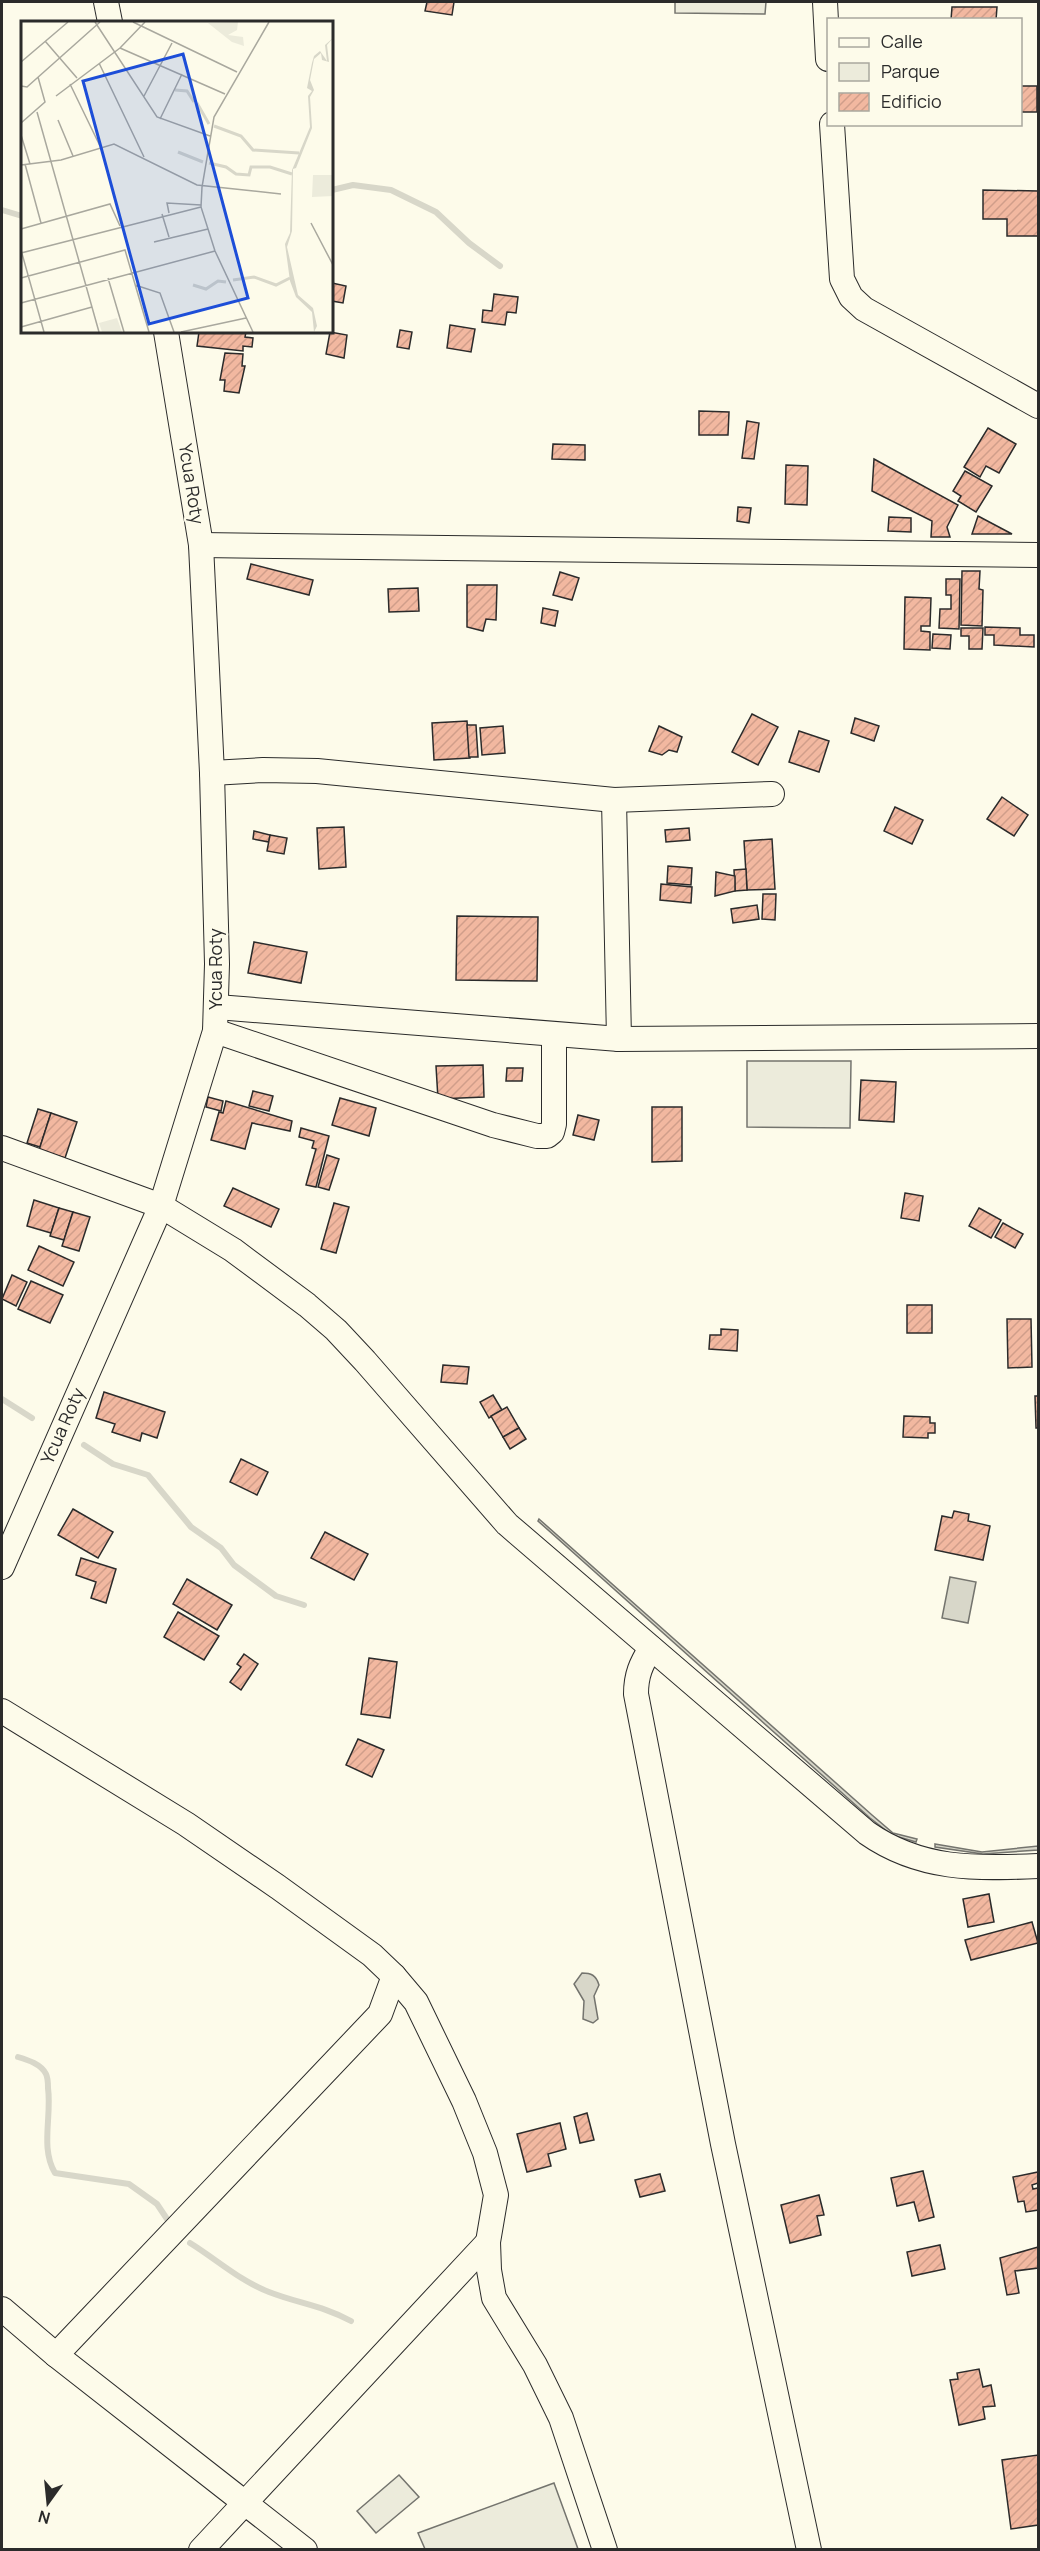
<svg xmlns="http://www.w3.org/2000/svg" width="1040" height="2551" viewBox="0 0 1040 2551" font-family="Manrope,sans-serif">
	<defs>
		<pattern id="building-hatch" width="6" height="6" patternUnits="userSpaceOnUse" patternTransform="scale(1.5)"><rect width="6" height="6" fill="#f2b8a0"/><path d="M-1 1l2-2M0 6l6-6M5 7l2-2" fill="none" stroke="#d09e8a"/></pattern>
	</defs>
	<rect width="100%" height="100%" fill="#fdfbea"/>
	<!-- green -->
	<g fill="#ecebdb" stroke="#74746e" stroke-width="1.5">
		<path d="M675,2H766L765,14L675,13Z"/>
		<path d="M747,1061H851L850,1128L747,1127Z"/>
		<path d="M399,2475L419,2497L376,2533L357,2511Z"/>
		<path d="M554,2483L578,2549H425L418,2533Z"/>
	</g>
	<!-- water -->
	<g fill="#d8d7c9" stroke="#74746e" stroke-width="1.5">
		<path d="M539,1519L872,1815L893,1833L917,1839L916,1842L892,1835L870,1818L538,1521Z"/>
		<path d="M950,1577L976,1582L968,1623L942,1618Z"/>
		<path d="M935,1844L982,1852L1038,1846V1850L983,1854L935,1847Z"/>
		<path d="M582,1973C591,1973 596,1975 599,1985L594,1996L598,2019L593,2023L583,2019L584,2001L574,1984Z"/>
	</g>
	<g fill="none" stroke-linecap="round" stroke-linejoin="round">
		<!-- stream -->
		<g stroke="#d8d7c9" stroke-width="6">
			<path d="M332,190L353,185L391,190L436,212L469,243L500,266"/>
			<path d="M2,210L22,216"/>
			<path d="M2,1399L32,1418"/>
			<path d="M84,1445L113,1464L148,1475L191,1527L221,1548L234,1565L276,1596L304,1605"/>
			<path d="M18,2057C28,2060 41,2064 46,2074C48,2078 48,2085 48,2088C52,2116 40,2148 55,2173L129,2184L157,2204L171,2225"/>
			<path d="M190,2243C216,2259 240,2281 269,2292C297,2303 324,2306 351,2321"/>
		</g>
	</g>
	<!-- building -->
	<g fill="url(#building-hatch)" stroke="#2b2b2b" stroke-width="1.5">
		<path d="M427,2H454L452,15L425,11Z"/>
		<path d="M952,7H997L996,20H951Z"/>
		<rect x="1020" y="86" width="17" height="26"/>
		<path d="M983,190L1038,191V236H1007V219H983Z"/>
		<path d="M332,283L346,286L343,303L332,301Z"/>
		<path d="M494,294L518,297L516,313L507,312L505,325L482,322L483,310L492,311Z"/>
		<path d="M450,325L475,329L471,352L447,348Z"/>
		<path d="M400,330L412,332L409,349L397,347Z"/>
		<path d="M199,332H246L245,337L253,338L252,347L243,346V351L197,346Z"/>
		<path d="M330,332L347,335L344,358L326,354Z"/>
		<path d="M225,353L243,354L242,366H245L239,393L224,391L225,380H220Z"/>
		<path d="M699,411L729,412L728,435H699Z"/>
		<path d="M747,421L759,423L754,459L742,458Z"/>
		<path d="M988,428L1016,444L999,473L986,466L980,477L964,467Z"/>
		<path d="M553,444L585,445V460L552,459Z"/>
		<path d="M874,459L958,505L947,527L950,537H931L932,521L872,491Z"/>
		<path d="M786,465L808,466L807,505L785,504Z"/>
		<path d="M965,471L992,486L976,512L958,501L961,496L953,491Z"/>
		<path d="M738,507L751,508L749,523L737,521Z"/>
		<path d="M978,516L1012,534H972Z"/>
		<path d="M889,517L911,518V532L888,531Z"/>
		<path d="M251,564L313,580L309,595L247,579Z"/>
		<path d="M962,571H980L979,589L983,590L982,626L961,625Z"/>
		<path d="M560,572L579,578L572,600L553,595Z"/>
		<path d="M946,579H960L959,629L939,628L940,609H951V595H946Z"/>
		<path d="M467,585H497L496,620L486,619L483,631L467,627Z"/>
		<path d="M418,588L419,611L389,612L388,589Z"/>
		<path d="M905,597L931,598L930,626H921V631L930,632V650L904,649Z"/>
		<path d="M543,608L558,611L555,626L541,623Z"/>
		<path d="M985,627L1020,628V635H1034V647L994,645V635H985Z"/>
		<path d="M961,628H983L982,649H969V636H961Z"/>
		<path d="M933,634L951,635L950,649L932,648Z"/>
		<path d="M752,714L778,727L758,765L732,752Z"/>
		<path d="M855,718L879,726L874,741L851,733Z"/>
		<path d="M467,721L470,758L434,760L432,723Z"/>
		<path d="M467,725H476L478,757H469Z"/>
		<path d="M503,726L505,753L482,755L480,728Z"/>
		<path d="M659,726L682,737L677,752L669,750L662,755L649,751Z"/>
		<path d="M799,731L829,741L819,772L789,762Z"/>
		<path d="M1002,797L1028,815L1014,836L987,819Z"/>
		<path d="M895,807L923,820L912,844L884,831Z"/>
		<path d="M344,827L346,867L319,869L317,828Z"/>
		<path d="M689,828L690,840L666,842L665,830Z"/>
		<path d="M254,831L270,835L269,842L253,839Z"/>
		<path d="M270,835L287,838L284,854L267,851Z"/>
		<path d="M772,839L775,889L747,890L744,841Z"/>
		<path d="M668,866L692,868L691,885L667,883Z"/>
		<path d="M746,869L747,890L735,891L734,870Z"/>
		<path d="M716,872L735,876V891L715,896Z"/>
		<path d="M661,884L692,887L691,903L660,900Z"/>
		<path d="M763,894H776L775,920L762,919Z"/>
		<path d="M757,905L759,919L733,923L731,909Z"/>
		<path d="M457,916L538,917L537,981L456,980Z"/>
		<path d="M254,942L307,952L301,983L248,973Z"/>
		<path d="M483,1065L484,1097L438,1099L436,1066Z"/>
		<path d="M507,1068H523L522,1081H506Z"/>
		<path d="M861,1080L896,1082L894,1122L859,1120Z"/>
		<path d="M253,1091L273,1096L269,1111L249,1106Z"/>
		<path d="M208,1097L223,1101L221,1111L206,1107Z"/>
		<path d="M340,1098L376,1108L369,1136L332,1125Z"/>
		<path d="M226,1101L292,1121L290,1131L252,1123L245,1149L211,1140L219,1112L223,1113Z"/>
		<path d="M652,1107H682V1161L652,1162Z"/>
		<path d="M38,1109L51,1113L40,1147L27,1143Z"/>
		<path d="M51,1113L77,1122L65,1158L39,1150Z"/>
		<path d="M578,1115L599,1120L594,1140L573,1135Z"/>
		<path d="M301,1128L329,1136L316,1187L306,1185L316,1149L312,1148L314,1141L299,1137Z"/>
		<path d="M327,1155L339,1159L329,1190L318,1187Z"/>
		<path d="M233,1188L279,1209L271,1227L224,1206Z"/>
		<path d="M905,1193L923,1196L919,1221L901,1218Z"/>
		<path d="M34,1200L59,1208L51,1233L27,1226Z"/>
		<path d="M334,1203L349,1207L336,1253L321,1249Z"/>
		<path d="M59,1208L73,1212L64,1240L50,1236Z"/>
		<path d="M979,1208L1001,1220L991,1238L969,1226Z"/>
		<path d="M73,1212L90,1217L79,1251L62,1246Z"/>
		<path d="M1003,1223L1023,1234L1015,1248L995,1237Z"/>
		<path d="M39,1246L74,1262L63,1286L28,1270Z"/>
		<path d="M12,1275L27,1282L16,1306L2,1299Z"/>
		<path d="M31,1281L63,1295L50,1323L18,1309Z"/>
		<rect x="907" y="1305" width="25" height="28"/>
		<path d="M1007,1319H1031L1032,1367L1008,1368Z"/>
		<path d="M721,1329L738,1330L737,1351L709,1349L710,1335H721Z"/>
		<path d="M443,1365L469,1367L467,1384L441,1382Z"/>
		<path d="M104,1392L165,1412L157,1438L142,1433L140,1441L112,1432L115,1424L96,1418Z"/>
		<path d="M493,1395L502,1410L489,1418L480,1402Z"/>
		<path d="M1035,1396H1038V1428H1036Z"/>
		<path d="M507,1407L519,1428L503,1437L491,1416Z"/>
		<path d="M904,1416L930,1417V1423H935V1433H928V1438L903,1437Z"/>
		<path d="M519,1428L526,1439L510,1449L503,1437Z"/>
		<path d="M241,1459L268,1472L257,1495L230,1482Z"/>
		<path d="M73,1509L113,1532L98,1558L58,1535Z"/>
		<path d="M954,1511L969,1514L968,1521L990,1526L983,1560L935,1550L942,1516L952,1518Z"/>
		<path d="M325,1532L368,1554L354,1580L311,1558Z"/>
		<path d="M81,1558L116,1569L106,1603L91,1598L96,1582L76,1575Z"/>
		<path d="M187,1579L232,1605L217,1630L173,1604Z"/>
		<path d="M178,1612L219,1636L204,1660L164,1637Z"/>
		<path d="M244,1654L258,1664L241,1690L230,1682L241,1667L237,1664Z"/>
		<path d="M369,1658L397,1662L390,1718L361,1714Z"/>
		<path d="M358,1739L384,1750L372,1777L346,1765Z"/>
		<path d="M989,1894L994,1922L968,1927L963,1899Z"/>
		<path d="M1032,1922L1038,1943L971,1960L965,1940Z"/>
		<path d="M587,2113L594,2140L580,2143L574,2117Z"/>
		<path d="M560,2123L566,2149L548,2154L551,2166L527,2172L517,2134Z"/>
		<path d="M923,2171L934,2217L919,2221L914,2202L897,2206L891,2178Z"/>
		<path d="M1038,2172V2183L1032,2185L1033,2189L1038,2188V2210L1026,2212L1024,2201L1018,2202L1013,2177Z"/>
		<path d="M660,2174L665,2191L640,2197L635,2180Z"/>
		<path d="M819,2195L824,2215L817,2216L821,2235L790,2243L781,2205Z"/>
		<path d="M940,2245L945,2269L912,2276L907,2252Z"/>
		<path d="M1038,2247V2268L1015,2271L1019,2293L1007,2295L1000,2258Z"/>
		<path d="M979,2369L983,2387L991,2385L995,2406L983,2407L985,2419L959,2425L950,2380L958,2379L957,2373Z"/>
		<path d="M1038,2455V2525L1011,2529L1002,2460Z"/>
	</g>
	<g fill="none" stroke-linecap="round" stroke-linejoin="round">
		<!-- minor casing -->
		<g stroke="#2b2b2b" stroke-width="26">
			<g id="minor">
				<path d="M106,2L110,22"/>
				<path d="M825,2L828,59"/>
				<path d="M832,124L842,279L851,297L864,309L1038,406"/>
				<path d="M201,545L1038,555"/>
				<path d="M212,773L263,770L317,771L614,800L772,794"/>
				<path d="M614,800L619,1039"/>
				<path d="M217,1007L619,1039L1038,1036"/>
				<path d="M215,1031L493,1125L537,1136H547L552,1132L554,1124V1036"/>
				<path d="M2,1148L161,1206L233,1250L307,1305L336,1330L365,1361L507,1524L867,1833C920,1870 976,1869 1038,1866"/>
				<path d="M2,1567L161,1206L215,1031L217,964L212,773L201,545L166,332"/>
				<path d="M651,1648C641,1664 636,1675 636,1694L723,2144L809,2550"/>
				<path d="M2,1711L186,1824L278,1887L372,1955L394,1976L416,2002L464,2101L485,2153L496,2195L488,2242L489,2270L494,2298L535,2365L561,2418L605,2550"/>
				<path d="M2,2309L56,2355L305,2550"/>
				<path d="M56,2355L380,2014L394,1976"/>
				<path d="M201,2550L488,2242"/>
			</g>
		</g>
		<!-- minor -->
		<use href="#minor" stroke="#fdfbea" stroke-width="24"/>
	</g>
	<g text-anchor="middle" stroke-width="4.5" stroke-linejoin="round" paint-order="stroke">
		<!-- street labels -->
		<g font-size="18" fill="#2b2b2b" stroke="#fdfbea">
			<text transform="translate(191 484) rotate(81)" y="6">Ycua Roty</text>
			<text transform="translate(216 969) rotate(-90)" y="6">Ycua Roty</text>
			<text transform="translate(63 1426) rotate(-66)" y="6">Ycua Roty</text>
		</g>
	</g>
	<!-- overview -->
	<g transform="translate(21 21)">
		<rect width="312" height="312" fill="#fdfbea"/>
		<path d="M292,154H312V175L291,176ZM96,297L101,311H81L78,302Z" fill="#ecebdb"/>
		<path d="M217,1L216,9L207,14L222,16L223,25L211,21L187,2Z" fill="#ecebdb"/>
		<path d="M312,17L306,24L308,41L301,39L300,32L293,38L289,59L293,69L289,76L291,107L275,147L272,148L271,210L266,226L277,274L292,287L296,305L293,311L291,291L275,276L269,260L264,223L269,212L271,149L289,106L287,75L291,70L286,67L291,42L293,35L299,30L306,40L304,24Z" fill="#d8d7c9"/>
		<path fill="none" stroke="#d8d7c9" stroke-width="3" d="M154,69L166,70L173,81M176,82L188,103M193,105L220,115L232,129L278,132M157,131L182,141M188,142L205,146L215,153L228,154L230,146H249L271,153M212,259L233,256L255,264L269,257M172,264L185,268L197,260L205,261"/>
		<path fill="none" stroke="#a9a89e" stroke-width="1.5" d="M74,1L136,96L189,115M112,1L216,51M24,20L56,57M99,27L204,73M0,41L47,1M78,42L123,136M49,63L79,125M0,65L6,66L79,1M35,75L99,27L124,1M123,75L151,22M16,91L78,311M139,98L161,53M37,99L52,135M0,102L24,81L17,56M0,114L9,143M4,143L20,202M0,144L40,139L93,123L176,164L260,173M148,192L146,182L180,184M141,193L148,216M290,202L312,244M0,208L89,183L99,205M133,221L187,208M0,229L23,311M0,232L180,186M0,257L104,229L128,311M87,257L103,311M114,264L139,272L153,311M0,282L194,230M0,306L71,286M160,311L225,297M232,311L194,230L180,186L181,166L193,96L248,1"/>
		<path fill="#1d4ed8" fill-opacity="0.15" stroke="#1d4ed8" stroke-width="3" d="M162,33L227,277L128,303L62,60Z"/>
		<rect width="312" height="312" fill="none" stroke="#2b2b2b" stroke-width="3"/>
	</g>
	<!-- border -->
	<rect width="1040" height="2551" fill="none" stroke="#2b2b2b" stroke-width="6"/>
	<!-- legend -->
	<rect x="827" y="18" width="195" height="108" fill="#fdfbea" stroke="#a9a89e" stroke-width="1.5"/>
	<rect x="839" y="38" width="30" height="9" fill="#fdfbea" stroke="#a9a89e" stroke-width="1.5"/>
	<text x="881" y="48" font-size="18" fill="#2b2b2b">Calle</text>
	<rect x="839" y="63" width="30" height="18" fill="#ecebdb" stroke="#a9a89e" stroke-width="1.5"/>
	<text x="881" y="78" font-size="18" fill="#2b2b2b">Parque</text>
	<rect x="839" y="93" width="30" height="18" fill="url(#building-hatch)" stroke="#a9a89e" stroke-width="1.5"/>
	<text x="881" y="108" font-size="18" fill="#2b2b2b">Edificio</text>
	<!-- north arrow -->
	<g transform="translate(48 2503) rotate(195)" stroke="#fdfbea" stroke-width="4.5" paint-order="stroke">
	<path d="M0-4.5L10 22L0 15L-10 22Z" fill="#2b2b2b"/>
	<text y="-9" font-size="16" font-weight="bold" text-anchor="middle" fill="#2b2b2b">N</text>
	</g>
</svg>
